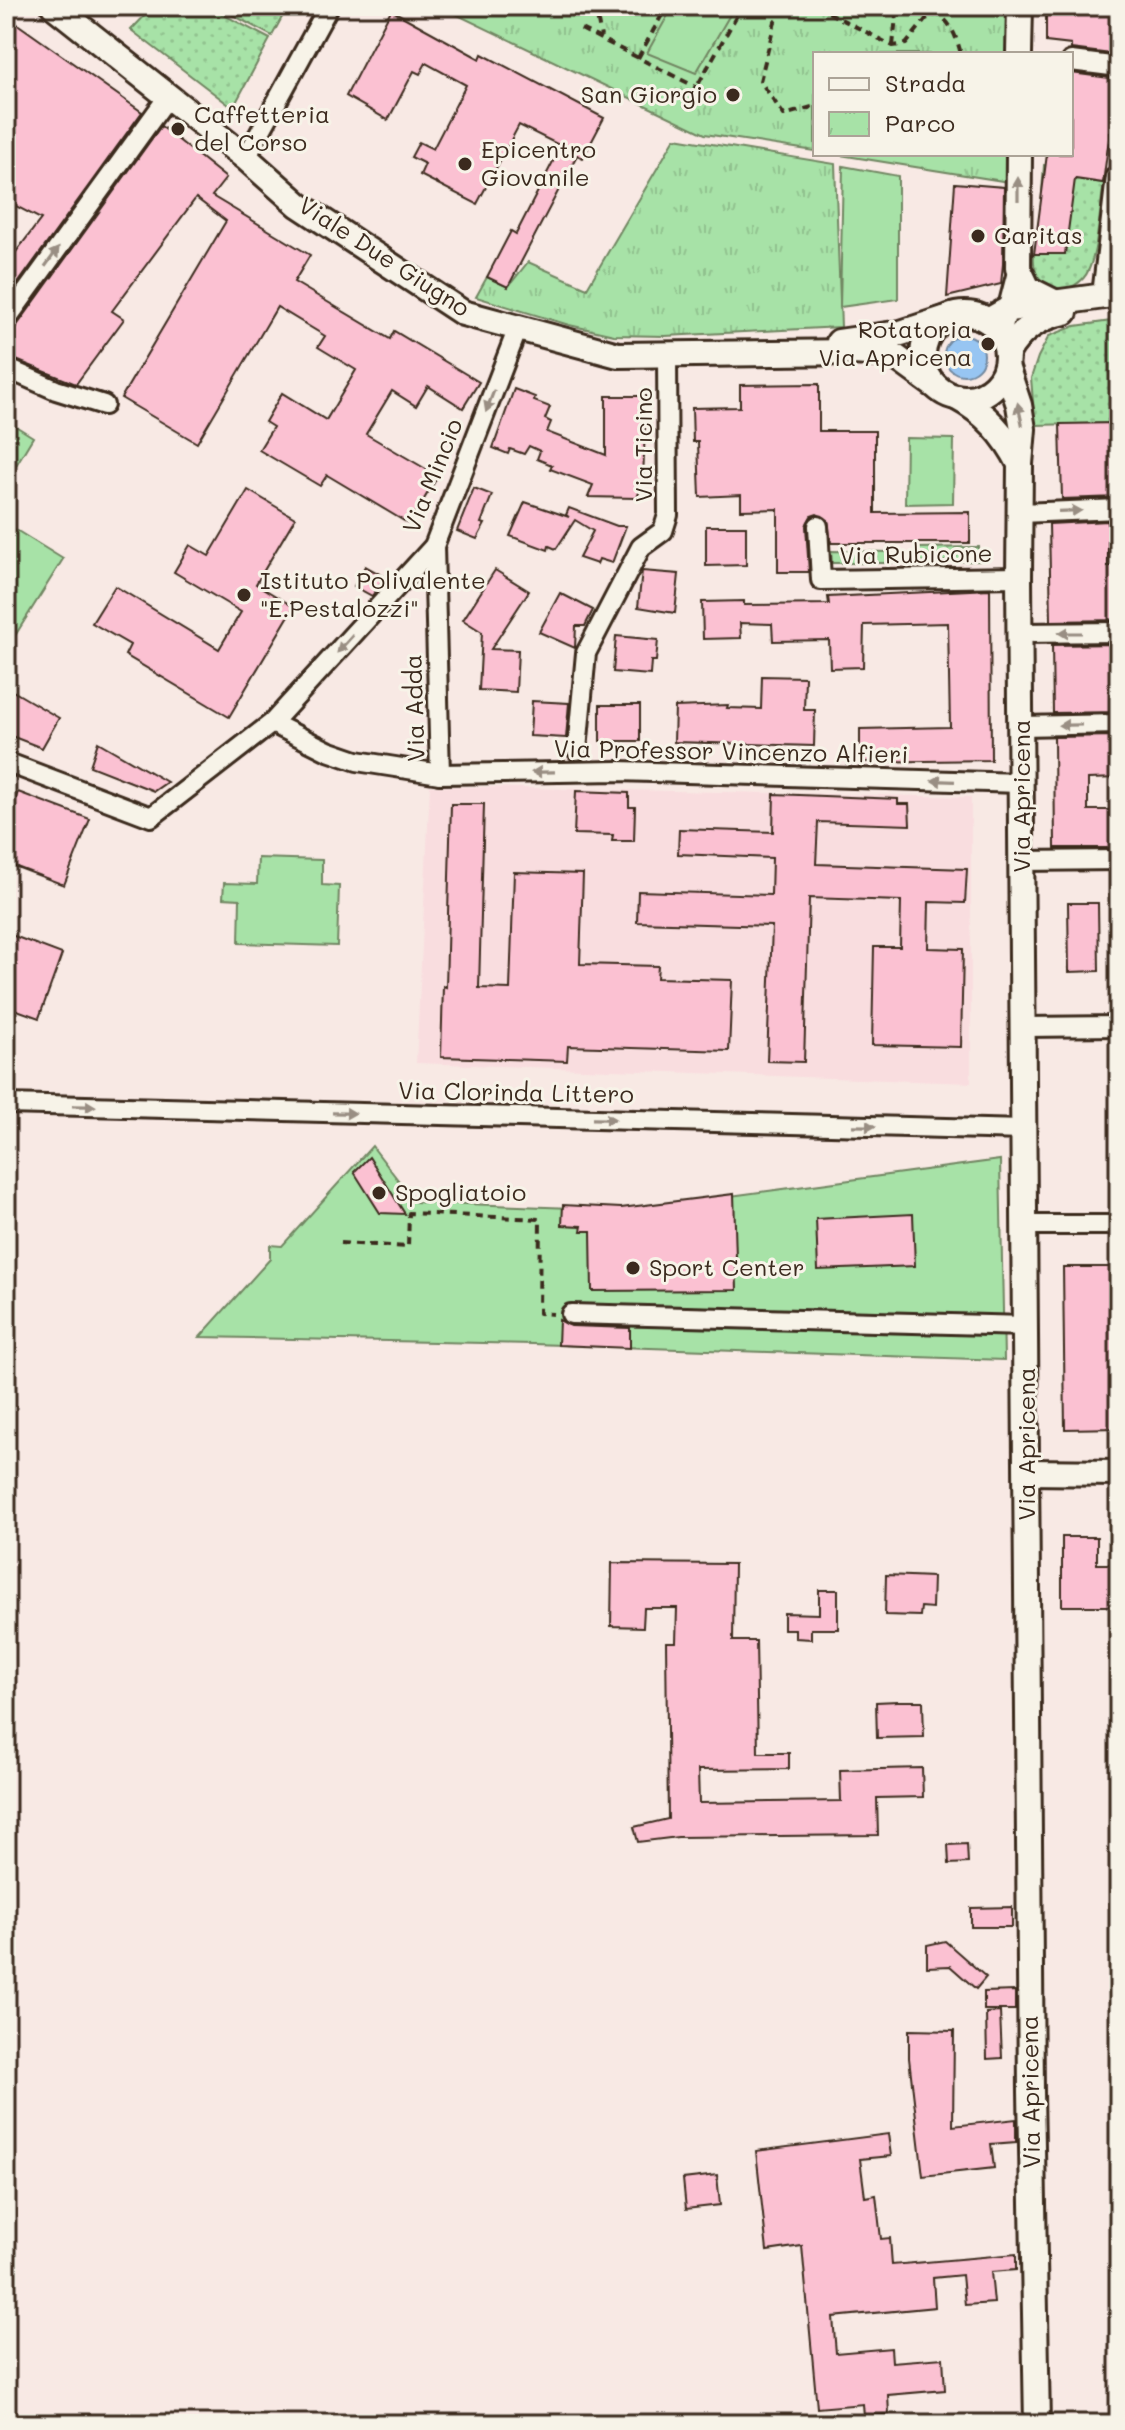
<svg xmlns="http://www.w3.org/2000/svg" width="1125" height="2430" viewBox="0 0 1125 2430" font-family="Mali,sans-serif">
	<defs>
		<pattern id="grass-dots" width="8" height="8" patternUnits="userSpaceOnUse" patternTransform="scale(2)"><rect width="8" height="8" fill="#a7e2a7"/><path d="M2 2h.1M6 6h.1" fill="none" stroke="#91c28f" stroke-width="1.8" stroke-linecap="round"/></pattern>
		<pattern id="park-tufts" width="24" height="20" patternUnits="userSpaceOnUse" patternTransform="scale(2)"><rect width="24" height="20" fill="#a7e2a7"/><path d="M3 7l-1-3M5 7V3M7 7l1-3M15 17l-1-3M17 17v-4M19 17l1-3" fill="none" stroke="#91c28f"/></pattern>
	</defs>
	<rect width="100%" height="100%" fill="#f8e9e4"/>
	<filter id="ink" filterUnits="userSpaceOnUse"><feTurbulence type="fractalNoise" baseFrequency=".0125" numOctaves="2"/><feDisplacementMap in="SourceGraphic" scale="16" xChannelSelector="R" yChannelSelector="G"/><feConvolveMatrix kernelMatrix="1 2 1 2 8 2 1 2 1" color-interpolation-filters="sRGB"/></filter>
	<g filter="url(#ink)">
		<!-- built -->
		<path fill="#f9dddf" d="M430,786L971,797V1083L416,1063Z"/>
		<!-- grass -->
		<g fill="url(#grass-dots)" stroke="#718662" stroke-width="2">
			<path d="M154,6H207L270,39L233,108L131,30Z"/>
			<path d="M216,6H288L272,36Z"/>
			<path d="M1044,165L1082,169L1081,180L1104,183C1100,206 1098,249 1089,269C1076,300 1030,294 1034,254H1065L1042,192Z"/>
			<path d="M1119,320V423L1035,425L1031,378L1038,357L1049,336L1075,326Z"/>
			<path d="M979,547V561L917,562L916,548Z"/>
			<path d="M831,551L892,552V563H832Z"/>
		</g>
		<!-- park -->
		<g fill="url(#park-tufts)" stroke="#718662" stroke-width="2">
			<path d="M439,6H1008L1009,54H815V151L705,134Z"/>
			<path d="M675,138L835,164L841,327L665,336L614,335L569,325L476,297L487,277L508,287L528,262L587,288Z"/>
			<path d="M834,154H1009V182Z"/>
		</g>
		<!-- pitch -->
		<g fill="#a7e2a7" stroke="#718662" stroke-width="2">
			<path d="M673,6H735L696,73L647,53Z"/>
			<path d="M843,166L898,176V299L840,307Z"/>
			<path d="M6,420L33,437L6,482Z"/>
			<path d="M906,438L954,439L953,503L905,504Z"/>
			<path d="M8,525L63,559L6,650V529Z"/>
			<path d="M258,858L322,860V885L339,886L337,946L239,943L240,899L223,898L224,883L257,884Z"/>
			<path d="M372,1146L415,1202L626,1210L1000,1160L1004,1360L533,1344L200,1337L270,1259V1245L282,1246Z"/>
		</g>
		<!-- water -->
		<circle fill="#97c5f2" stroke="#72879d" stroke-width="2" cx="964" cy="355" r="20"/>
		<!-- building -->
		<g fill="#fbc1d2" stroke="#3b2a1e" stroke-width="2">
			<path d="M1046,6H1119V55L1071,49V45L1046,42Z"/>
			<path d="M391,10L480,59L482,54L604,118L583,158L577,155L508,287L487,277L511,231L516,234L561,146L519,125L477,204L420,175L425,164L411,157L419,142L433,149L466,85L426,63L420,74L414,71L388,120L346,96Z"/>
			<path d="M6,16L142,112L6,300V265L41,219L6,201Z"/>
			<path d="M1071,73L1117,79L1103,183L1075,179L1065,254H1034L1047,154H1071Z"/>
			<path d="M161,126L226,178L212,196L310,255L294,282L390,339L394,331L479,382L463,408L428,386L416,406L392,391L366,434L438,476L409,524L327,475L320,486L259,450L273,427L265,422L282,393L326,420L356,370L318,347L325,336L277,307L197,443L121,398L226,221L196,198L112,311L124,319L76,384L6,356V332L16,327Z"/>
			<path d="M955,183L1004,187L1003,264L1001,284L947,297Z"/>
			<path d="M819,384V431H875V513L970,512V543H831L828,520L817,514L811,516L806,526L809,572H778V509L741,510V495L700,497L698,442H693L692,408L740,407V385Z"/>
			<path d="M514,389L535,397L534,401L550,407L545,419L551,422L547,432L606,455V396H646L643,481L637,498L588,497L593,485L550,469L552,465L537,459L540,451L529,446L524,454L510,449L508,454L493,448Z"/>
			<path d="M1119,423V497L1062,499L1060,424Z"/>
			<path d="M474,488L492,495L481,523L485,524L477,539L457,531Z"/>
			<path d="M248,490L295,518L256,584L294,607L229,717L125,655L130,645L92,623L115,586L219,649L241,612L174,572L190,545L209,556Z"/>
			<path d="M525,502L569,517L566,515L569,508L617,526H626L612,563L599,559L597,564L579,558L593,531L575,520L556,549L549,546L548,550L510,536Z"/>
			<path d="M1108,521V566H1119V620L1051,621L1049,524Z"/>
			<path d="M706,526H746V565L706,566Z"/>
			<path d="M365,566L385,577L372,596L354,586Z"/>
			<path d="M495,570L529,591L491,649L518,650L516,692L479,690L482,632L463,620Z"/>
			<path d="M642,571L679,574L675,613L638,607Z"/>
			<path d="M990,589L991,760L860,762V729L950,727L948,623L864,625L863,667L830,668L829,640L773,641L772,624L740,623L741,638L703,639L702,602L744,601V605L829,604L828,597Z"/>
			<path d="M560,593L593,610L585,626H576L575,648L539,632Z"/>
			<path d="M616,636L658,640L656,661H651L650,675L613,672Z"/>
			<path d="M1117,644L1118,712L1053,713L1052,645Z"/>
			<path d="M762,676L805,677L804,710H815L814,746L674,742L675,707L728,705L727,708L761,709Z"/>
			<path d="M6,687L59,718L42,748L6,734Z"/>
			<path d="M532,701L569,703L566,738L530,736Z"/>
			<rect x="600" y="705" width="40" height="36"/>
			<path d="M1118,736L1119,778L1088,779V810H1119V848H1055L1054,737Z"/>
			<path d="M98,742L167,782L154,791L90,766Z"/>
			<path d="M576,791L629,793V807H635L634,841H612L613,835L574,834Z"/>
			<path d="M18,792L90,819L64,885L6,863V796L15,800Z"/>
			<path d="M774,794L898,799V804H909L910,825L818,822L816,864L967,869L965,903L929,902L928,948L963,949L961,1047L872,1045L874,947H900L901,901L809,898L804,1062L767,1061L772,926L637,922L638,891L771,895L772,858L678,854L679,829L773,832Z"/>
			<path d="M451,804H484L479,988L510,989L514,872L583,874L580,964L658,966L657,978L732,980L729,1051L568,1046L567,1061L441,1057L443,986L446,987Z"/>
			<path d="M1068,903H1098L1099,971L1069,972Z"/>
			<path d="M6,933L62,954L39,1018L6,1006Z"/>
			<path d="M369,1157L405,1214L380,1213L354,1172Z"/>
			<path d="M734,1194L737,1290L592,1291L591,1231H581L582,1226L562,1225L563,1205L621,1208Z"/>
			<path d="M913,1214L915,1266L818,1270L816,1219Z"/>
			<path d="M1063,1267H1119V1428L1065,1429Z"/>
			<path d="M559,1320L571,1326L630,1328V1348L558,1345Z"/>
			<path d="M1062,1537H1097V1564H1114V1606H1062Z"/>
			<path d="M612,1563L734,1564L733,1641H756L758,1753H789V1769L698,1770L699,1803L841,1801L840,1770L922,1768L923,1797L877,1798L878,1835L678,1837L638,1842L634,1827L668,1819L666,1642H676L677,1608H644L643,1627L611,1626Z"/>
			<path d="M886,1575L933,1577L932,1608L921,1607L920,1616L885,1615Z"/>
			<path d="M819,1590H838V1629H811V1639L795,1638V1629H784V1613L819,1614Z"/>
			<path d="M898,1701H923L924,1737L877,1738L876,1702Z"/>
			<path d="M967,1844L968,1863L949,1864L948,1845Z"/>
			<path d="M1012,1907V1927H971V1908Z"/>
			<path d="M945,1941L986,1977L976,1989L950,1966L927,1967V1945Z"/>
			<path d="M1015,1991V2010H984V1992Z"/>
			<path d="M1000,2012L1002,2058L987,2059L986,2013Z"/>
			<path d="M909,2030L954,2031L953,2126L1016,2119V2142L991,2144L994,2168L923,2176L909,2058Z"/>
			<path d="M888,2134L891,2156L860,2159L865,2197L876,2195L881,2239L890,2238L892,2265L1016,2254V2270L991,2272L994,2303L965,2305L962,2275L933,2278L935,2307L833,2317L836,2353L891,2348L892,2362L943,2358L945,2390L888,2395L889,2414L864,2416L863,2404L817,2408L802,2246L767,2251L756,2151Z"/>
			<path d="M717,2175L720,2205L686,2209L683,2179Z"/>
		</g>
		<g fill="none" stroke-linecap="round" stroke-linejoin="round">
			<!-- street casing -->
			<g stroke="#3b2a1e" stroke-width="24">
				<g id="street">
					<path d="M1071,61L1119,67"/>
					<path d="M246,158L329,6"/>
					<path d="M6,320L167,98"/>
					<path d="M1001,334L1018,268"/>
					<path d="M6,368L56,390L104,405"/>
					<path d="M1020,513L1119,509"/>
					<path d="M818,526L821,580L1019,577"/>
					<path d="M434,546L440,774"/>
					<path d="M1021,633L1119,632"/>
					<path d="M272,723L328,751L357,761L440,774L618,771L1021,783"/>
					<path d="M1021,726L1119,724"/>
					<path d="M577,750L586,653L641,547L663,531L668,515L667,354"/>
					<path d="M6,762L151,817L272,723L434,546L518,328"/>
					<path d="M1022,861L1119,860"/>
					<path d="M1024,1027L1119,1026"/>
					<path d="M6,1104L1024,1130"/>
					<path d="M1025,1225H1119"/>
					<path d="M571,1314L1026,1326"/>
				</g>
			</g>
			<!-- secondary casing -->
			<g stroke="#3b2a1e" stroke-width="30">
				<g id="secondary">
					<path d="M54,6L246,158L299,205L463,313L618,355L854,352L893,355L934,385"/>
					<path d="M1019,54L1020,6"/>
					<path d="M1019,154L1018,268L1028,289L1056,303"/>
					<path d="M1105,295L1119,177"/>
					<circle cx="965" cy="356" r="42"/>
					<path d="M988,321L1009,309L1119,294"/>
					<path d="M839,342L901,333L944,319"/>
					<path d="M1007,353C1019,331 1040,317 1065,312"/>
					<path d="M1006,366L1019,405L1023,429L1020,464L1019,577L1031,2092L1037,2424"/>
					<path d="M956,397C986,413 1005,435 1020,464"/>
					<path d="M1027,1472L1119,1473"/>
				</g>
			</g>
			<!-- path -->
			<g stroke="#3b2a1e" stroke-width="4" stroke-dasharray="8 6" stroke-linecap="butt">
				<path d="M595,6L601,37"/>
				<path d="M779,6L760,81L784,115L812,107L815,112"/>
				<path d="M816,6L893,46L906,44L926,19L937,14C951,21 957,39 961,54"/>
				<path d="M581,29L696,87"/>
				<path d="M893,46L897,6"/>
				<path d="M638,58L667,6"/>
				<path d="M685,108L742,6"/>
				<path d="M340,1243L408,1247L409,1213L540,1219L539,1313L553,1314"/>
			</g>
			<!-- street -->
			<use href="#street" stroke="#f7f3e8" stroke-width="18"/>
			<!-- secondary -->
			<use href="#secondary" stroke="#f7f3e8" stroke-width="24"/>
		</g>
		<!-- one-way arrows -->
		<defs><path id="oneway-solid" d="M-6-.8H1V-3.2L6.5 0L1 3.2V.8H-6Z" transform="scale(2)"/></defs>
		<g fill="#998e83">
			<use href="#oneway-solid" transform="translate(1018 189) rotate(-90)"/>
			<use href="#oneway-solid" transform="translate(52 257) rotate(-54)"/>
			<use href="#oneway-solid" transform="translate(490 401) rotate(111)"/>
			<use href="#oneway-solid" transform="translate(1020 414) rotate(-102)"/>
			<use href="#oneway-solid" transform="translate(1070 511) rotate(-2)"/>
			<use href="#oneway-solid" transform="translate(1070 633) rotate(180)"/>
			<use href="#oneway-solid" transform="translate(345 644) rotate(132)"/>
			<use href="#oneway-solid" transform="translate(1070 725) rotate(179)"/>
			<use href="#oneway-solid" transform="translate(543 772) rotate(179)"/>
			<use href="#oneway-solid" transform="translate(943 781) rotate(-178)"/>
			<use href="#oneway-solid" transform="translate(84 1106) rotate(1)"/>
			<use href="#oneway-solid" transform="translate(344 1113) rotate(1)"/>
			<use href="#oneway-solid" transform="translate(604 1119) rotate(1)"/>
			<use href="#oneway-solid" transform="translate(864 1126) rotate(1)"/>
		</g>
	</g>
	<!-- markers -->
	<g fill="#3b2a1e" stroke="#f7f3e8" stroke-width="3">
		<circle cx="733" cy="95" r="8"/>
		<circle cx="178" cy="129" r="8"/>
		<circle cx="465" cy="164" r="8"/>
		<circle cx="978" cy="236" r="8"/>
		<circle cx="988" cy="344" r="8"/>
		<circle cx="244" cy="595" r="8"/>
		<circle cx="379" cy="1193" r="8"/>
		<circle cx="633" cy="1268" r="8"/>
	</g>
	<g text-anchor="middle" stroke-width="6" stroke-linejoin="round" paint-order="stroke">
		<!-- poi labels -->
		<g font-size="24" fill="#3b2a1e" stroke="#f7f3e8" text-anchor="start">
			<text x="717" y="103" text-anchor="end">San Giorgio</text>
			<text x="194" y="123">Caffetteria<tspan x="194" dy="28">del Corso</tspan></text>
			<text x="481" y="158">Epicentro<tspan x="481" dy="28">Giovanile</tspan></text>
			<text x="994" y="244">Caritas</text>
			<text x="972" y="338" text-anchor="end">Rotatoria<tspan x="972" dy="28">Via Apricena</tspan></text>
			<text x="260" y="589">Istituto Polivalente<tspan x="260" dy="28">"E.Pestalozzi"</tspan></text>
			<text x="395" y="1201">Spogliatoio</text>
			<text x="649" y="1276">Sport Center</text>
		</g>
		<!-- street labels -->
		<g font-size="24" fill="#3b2a1e" stroke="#f7f3e8">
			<text transform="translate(384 257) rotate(33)" y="8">Viale Due Giugno</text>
			<text transform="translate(644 445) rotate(-90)" y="8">Via Ticino</text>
			<text transform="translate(433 476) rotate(-68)" y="8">Via Mincio</text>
			<text transform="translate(916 555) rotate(-1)" y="8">Via Rubicone</text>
			<text transform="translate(415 708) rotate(-92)" y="8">Via Adda</text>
			<text transform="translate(731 752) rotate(1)" y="8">Via Professor Vincenzo Alfieri</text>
			<text transform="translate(1022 796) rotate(-90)" y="8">Via Apricena</text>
			<text transform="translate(516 1093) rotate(1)" y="8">Via Clorinda Littero</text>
			<text transform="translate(1027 1444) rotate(-90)" y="8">Via Apricena</text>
			<text transform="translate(1031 2092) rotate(-91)" y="8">Via Apricena</text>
		</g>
	</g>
	<!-- margin -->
	<rect width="1125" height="2430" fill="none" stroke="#f7f3e8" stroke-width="32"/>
	<rect x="16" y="16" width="1093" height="2398" fill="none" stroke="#3b2a1e" stroke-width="3" filter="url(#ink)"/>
	<!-- legend -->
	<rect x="813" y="52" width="260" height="104" fill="#f7f3e8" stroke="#aca397" stroke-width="2"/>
	<rect x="829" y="78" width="40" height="12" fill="#f7f3e8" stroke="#aca397" stroke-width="2"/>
	<text x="885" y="92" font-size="24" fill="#3b2a1e">Strada</text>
	<rect x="829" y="112" width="40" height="24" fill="url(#park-tufts)" stroke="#aca397" stroke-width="2"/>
	<text x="885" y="132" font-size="24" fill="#3b2a1e">Parco</text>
</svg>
